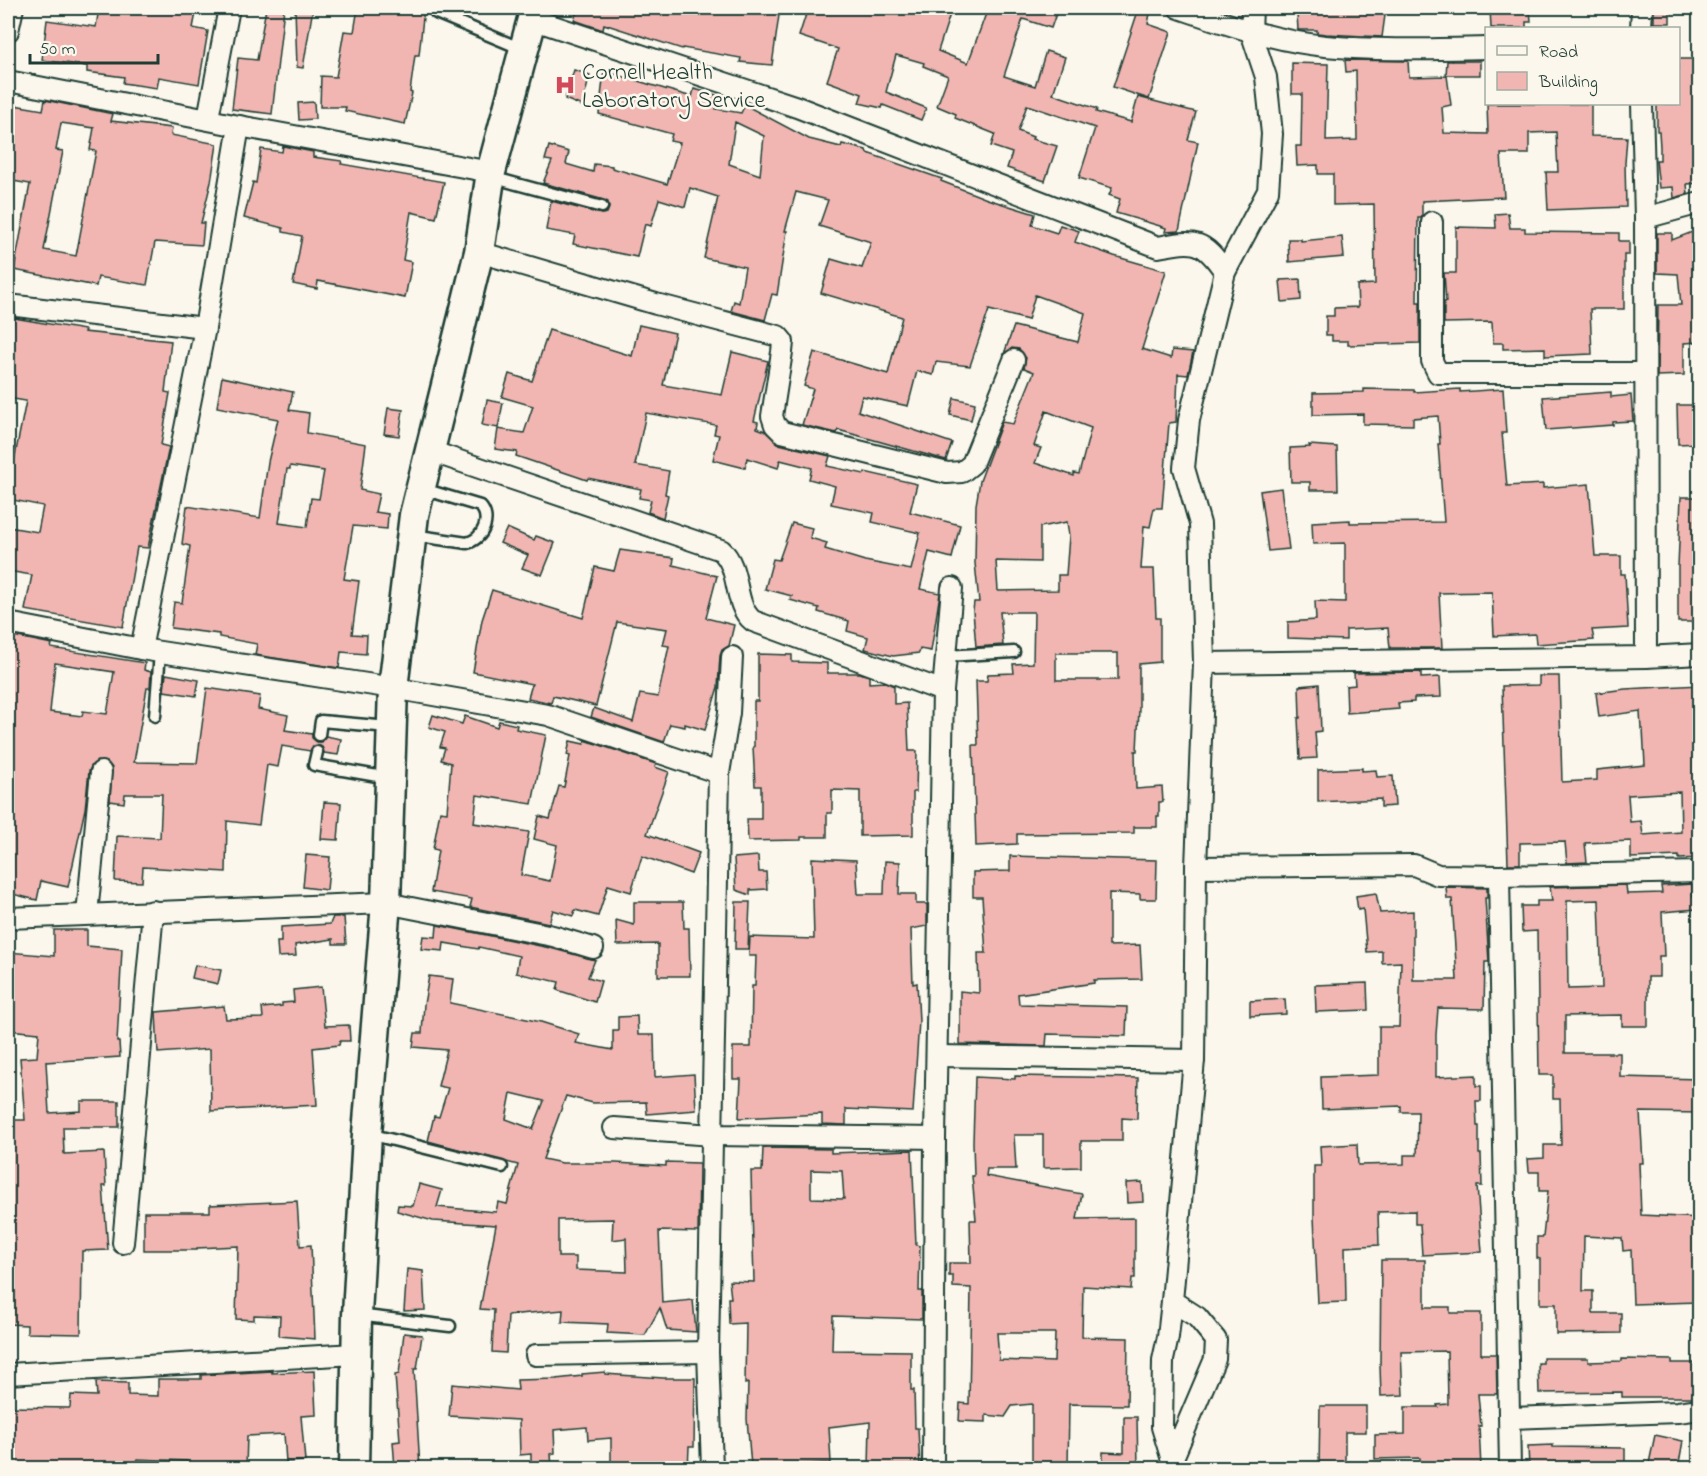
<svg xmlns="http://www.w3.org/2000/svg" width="1707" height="1476" viewBox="0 0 1707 1476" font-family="'Indie Flower',sans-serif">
	<rect width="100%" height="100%" fill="#fbf7ec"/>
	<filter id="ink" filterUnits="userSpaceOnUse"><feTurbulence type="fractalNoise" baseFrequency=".0167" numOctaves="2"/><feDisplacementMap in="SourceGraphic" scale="12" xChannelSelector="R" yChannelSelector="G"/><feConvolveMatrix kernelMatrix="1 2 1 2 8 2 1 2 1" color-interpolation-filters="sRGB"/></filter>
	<g filter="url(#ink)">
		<!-- building -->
		<g fill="#f1b6b1" stroke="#1f3d34" stroke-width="1.5" fill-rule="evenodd">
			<path d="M99,8H197L193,28L208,31L199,84L159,77L157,88L123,83L124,77L87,72V66L42,60L47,20L96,27Z"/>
			<path d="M266,8H284L272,114L232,109L238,58L257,60Z"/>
			<path d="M295,8H313L303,68L297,67Z"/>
			<path d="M358,8H424L419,55H415L410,92L412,93L405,124L345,111L346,107H320L321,76L336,77L344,31L354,32Z"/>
			<path d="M578,8H780L772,65L740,62L741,58L683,48L682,49L604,24L603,30L574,20Z"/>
			<path d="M808,8H952L938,51L968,63L988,8H1058L1051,28L1023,19L1004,76L1035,86L1046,51L1065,57L1053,94L1097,109L1096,112L1131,122L1138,97L1196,112L1188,140L1198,142L1179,231L1165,232L1166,228L1160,226L1116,213L1120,199L1109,195L1112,188L1079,178L1095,128L1027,105L1018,131L1033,137L1032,139L1057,146L1045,181L1007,168L1012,153L991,146L995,134L955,118L956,114L937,106L948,76L923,66L924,63L896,55L886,92L926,108L921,120L883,105L882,108L859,103L862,94L827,81L838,49L799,36Z"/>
			<path d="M1139,8H1151L1148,24L1171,32L1149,99L1113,87Z"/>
			<path d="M1300,8H1386L1382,37L1326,34L1317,33V30H1298L1297,14H1301Z"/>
			<path d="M1490,8H1530L1531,22H1526V28H1491Z"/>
			<rect x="1654" y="8" width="16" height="15"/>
			<path d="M1678,59H1700V183L1687,184L1688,194L1674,198L1673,187L1659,188L1656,160H1660V147L1659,131H1657V104H1678Z"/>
			<path d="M1345,60L1408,61L1409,77L1447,76L1451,105L1442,107L1444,133L1488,134L1487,104H1591V136L1627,137L1625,163L1626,207L1548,210L1546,172H1558L1556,132L1529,133V154H1501L1504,197L1422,201V215L1421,218H1418L1417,302H1420V343L1348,345V341H1332V335H1326V316H1334V308L1358,307L1357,285L1375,284L1374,204L1333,205V174H1318V165L1297,166L1296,146H1301L1302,94H1292V63L1328,64L1326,141L1357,140L1356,71L1346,72Z"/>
			<path d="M1447,61H1480V75H1446Z"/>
			<path d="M574,70L590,75L582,106L565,99Z"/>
			<path d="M604,71L692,97L694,89L720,96L716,109L741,113L745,105L809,139L841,147L842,144L866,150L867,153L942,179L941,181L987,199L1035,214L1032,225L1057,233L1060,225L1079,231L1075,242L1114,256L1166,271L1142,349L1171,358L1172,350L1193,352L1188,375L1178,374L1176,422L1169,423L1162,508H1154L1150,527L1144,526L1141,569H1154L1156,618H1160V662L1139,664V709L1137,751H1135L1136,789L1162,787L1163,802H1159V816H1157V827H1134V833L1017,834V844L976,846L973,745H978L976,681H987L988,674L1014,673L1013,664L1033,663L1034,612H1000L1003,645L976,647L973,611L974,602H979L975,563L976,505L980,481L1002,422L1013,424L1034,372L1024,368L1026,358L1019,349L1012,348L1004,354L1014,326L1078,342L1085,313L1035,295L1028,320L989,310L970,366L936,362L933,375L917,371L908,406L862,396L858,411L952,443L946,460L838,430L837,433L802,425L813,389L804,386L814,352L888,374L902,317L821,293L831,259L862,268L871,242L819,226L828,200L796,192L785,231H787L777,295L772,294L765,320L731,311L734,301L739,303L745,267L704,258L718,197L690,188L685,207L659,199L651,226L645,224L637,257L573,244L575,235L546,230L551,201L601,214L607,213L609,208L608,202L604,200L543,183L552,161L545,160L549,146L569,152L566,164L593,172L594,164L612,166V168L667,184L680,143L670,141L672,134L599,114ZM735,122L764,136L760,175L729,164ZM1046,411L1091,428L1079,474L1074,473V476L1035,463L1041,448L1034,446ZM1067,522L1069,536L1066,575H1058V590L998,591L996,561L1040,562V527ZM1056,653H1118V680H1056Z"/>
			<path d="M45,100L113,114L111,121L172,128L171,135L217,144L211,182L201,223H204L202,245L155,242L147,285L98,277L96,286L14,270L30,184L8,180V104L43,110ZM61,123L94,128L90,150L96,151L76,256L44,250L63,151L56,150Z"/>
			<path d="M314,102L315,119L299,120L298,103Z"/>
			<path d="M283,146L313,152V157L342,161L341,164L444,182L436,218L411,212L403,260L412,262L405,298L318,281L317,289L293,284L302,236L283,232V228L244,218L253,182L256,183L261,149L282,152Z"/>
			<path d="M1508,213L1510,228H1525V232L1619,233V241H1629V255H1624V309H1590L1592,354L1545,356V348L1503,349V343H1493L1492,322L1444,323V302H1446L1444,273H1456V227L1496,228L1495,214Z"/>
			<path d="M1700,229V342L1684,343V375L1657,376L1658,305H1681L1678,274L1657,273V233H1672V240Z"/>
			<path d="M1342,237L1344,257L1289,262L1288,239H1301V241Z"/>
			<path d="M1300,279L1301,300L1282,302L1280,280Z"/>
			<path d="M14,318L85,330L84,332L171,341L165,392L170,393L161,445L169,447L148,548L137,547L123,627L25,610L32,575L8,571V527L38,532L43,506L8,499V470L12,471L26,401L8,398V352Z"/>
			<path d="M639,325L675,333L663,385L722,395L732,352L768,361L754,421L758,422L757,428L765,431L779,444L830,456L827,466L864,474L865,472L917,484L910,512L960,525L952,558L929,552L920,589L940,593L931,651L920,649L919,653L893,656L865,649L868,637L847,631L849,621L818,612L819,608L790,600L792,596L765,589L773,559L779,560L792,523L812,528L810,538L827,543L825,549L865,561L911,570L920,533L872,522L874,513L831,504L835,486L809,479L812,468L780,460L778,468L747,458L745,468L713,460L719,435L714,434L716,425L646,413L635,465L669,471L665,494L668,495L663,518L648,512L651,500L639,498L641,489L588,478L587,480L516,456L517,452L495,449L498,429L524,433L533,406L502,397L509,374L532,381L549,330L632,356Z"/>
			<path d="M222,377L293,392L289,410L309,413L307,433L366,444L360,490L379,494L375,512L388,514L387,529L353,526L344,579L359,581L352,634L367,635L366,654L341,652L339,668L255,655L257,644L219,637V634L171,628L174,602L182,603L190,546L182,544L187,506L260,518L268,462L278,419L217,407ZM290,466L324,471L319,499L311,498L307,527L279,523L287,469H290Z"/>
			<path d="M1364,389L1414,390V392L1460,389V392L1503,389L1506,433H1502L1507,486L1543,484V488L1589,484L1595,556H1621V574H1625L1628,628L1592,630L1594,640L1536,644L1535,634L1494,636L1492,592L1439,593L1442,648H1390L1388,628L1346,630V640L1288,638V622L1316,620L1315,601L1345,602V543L1313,544L1312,522L1350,520V523L1444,522L1438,444H1440L1438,416L1413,418V425L1363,424V414L1313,415V393L1364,392Z"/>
			<path d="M1611,392V397L1631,395L1633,421L1613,422V425L1546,430L1543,397Z"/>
			<path d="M954,398L975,403L971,420L950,415Z"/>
			<path d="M487,400L503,403L498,428L482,425Z"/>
			<path d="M1677,405H1700V443L1678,444Z"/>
			<path d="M388,408L403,410L399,436L384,434Z"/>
			<path d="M1309,445L1337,447L1338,490H1310V482H1291L1290,448L1310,447Z"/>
			<path d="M1281,488L1289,549L1268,551L1260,491Z"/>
			<path d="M1681,497H1700V622H1678V566Z"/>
			<path d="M507,528L534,540L536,536L555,543L542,575L522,568L528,555L500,543Z"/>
			<path d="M620,550L674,558L673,565L717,576L706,618L734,625L729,646L722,650L720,656L718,687L705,730L685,724V727L670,724L664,742L591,717L594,708L633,722L640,694L658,697L669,646L663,645L667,629L617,622L596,706L553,696L551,703L528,698L532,684L473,672L482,620L492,590L583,618L595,567L614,571Z"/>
			<path d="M8,635L52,644L51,648L145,663L144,670L151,672L150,688H147L134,762L197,763L207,688L260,696L258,709L288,715L285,730L312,734V738L317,742H322L326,736L341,739L338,755L324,753L322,747L318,745L312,747L310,751L282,746L278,767L267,765L259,825L227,821L226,872L143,867L142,882L115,881L117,836L160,838L162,794H125L124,803L110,801L112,768L107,762L97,761L92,765L89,771L85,809L68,887L41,881L37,900L8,893V789L12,758L8,757ZM55,663L114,672L107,714L83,711L82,716L50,712Z"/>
			<path d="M758,654L792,655V662L827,663V673H859L869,676V683L885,682L894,686V704L907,703L909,751H917L916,792H913V835L860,836V791L832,790V813H827V837H801V840L748,841L747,819H761V786H755L753,747H754V701H758Z"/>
			<path d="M1421,672V678L1440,677L1441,697L1414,698V702L1398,703L1399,709L1347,713L1346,686L1355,685L1354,673Z"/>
			<path d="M166,674L199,680L196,696L164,691Z"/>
			<path d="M1539,676H1559L1562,782L1597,780V770L1645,765L1643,729H1641L1640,711L1599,717L1596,693L1625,689L1700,685V858L1679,859V856L1631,858V841L1585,843L1587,862L1567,863L1565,842L1520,843V864H1508L1502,686L1539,685ZM1680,792L1681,832L1643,835L1641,821L1630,822L1628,795Z"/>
			<path d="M1319,684L1321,731L1315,732L1317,758L1300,759L1298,718H1300L1299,686Z"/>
			<path d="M433,715L462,724L465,716L497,727L499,721L517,725L516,729L546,735L532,804L477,795L474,823L529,832L521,875L550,881L557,845L534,839L539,816L550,819L559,786L564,787L570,756L567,755L570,741L584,744L585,740L656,764L655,767L669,772L647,834L699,853L691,874L642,856L631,892L608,885L598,916L575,910L573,916L553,910L549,923L470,907L472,899L431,892L438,850L433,849L440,811L447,812L451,763L441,760L445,748L440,747L445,732L429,727Z"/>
			<path d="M1362,768V771L1376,770L1377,777L1393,776L1395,806L1381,807V799L1318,802V770Z"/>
			<path d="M324,802L341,803L338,840L321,839Z"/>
			<path d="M306,855L330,857L327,890L303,887Z"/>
			<path d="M758,856L759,872H766L767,889L750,890V895L736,890L734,858Z"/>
			<path d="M1010,856L1157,860L1156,899H1140V894L1109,893V946L1140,945L1142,979L1094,980V983L1018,994L1019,1004L1127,1007L1126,1036L1047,1034L1046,1046L960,1044V991L979,993L978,953H986L982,897H973V872L1010,871Z"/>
			<path d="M812,858L856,860L858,894H884L885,861L900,862L899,894H916V904H927V926L911,929L913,984L917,983L919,1021L913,1112L846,1109V1125L822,1124V1114L739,1118L741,1079H733V1047H751L752,986H755L756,956H749L750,937L814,939Z"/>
			<path d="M1692,884L1693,897H1696L1697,909L1662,912L1664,956H1659V977H1648V1026H1622V1015L1565,1016V1053H1620V1077L1700,1079V1113L1640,1112L1643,1163H1639L1641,1215L1700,1218L1699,1302L1633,1304L1631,1250L1623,1251L1622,1238L1584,1236L1583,1291H1593V1313H1621V1333L1556,1334V1304H1540V1259L1537,1258V1237H1543L1548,1191H1539V1172H1529L1528,1159L1544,1158V1145H1561L1560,1099H1553V1075H1539L1537,931L1522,932L1521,906H1537V901H1552L1550,887L1626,885L1627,894L1662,893L1661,886ZM1599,900L1602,988L1568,989L1567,901Z"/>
			<path d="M1446,887L1487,888V898H1485L1489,962H1485L1484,1009L1438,1008L1436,1035V1077L1476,1075V1086H1481V1101H1476L1477,1126H1479V1154H1481L1482,1186H1477L1482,1252L1422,1255L1420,1224H1415V1211L1378,1212L1379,1245L1345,1247L1346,1302L1318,1303L1314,1217V1166H1321L1320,1146L1357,1144L1358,1165L1404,1164V1155H1417L1418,1112H1401V1106L1322,1109L1321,1077L1379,1075V1027H1399L1401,962L1382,963V951L1367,952L1363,909L1358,910L1356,896L1376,893L1380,913L1413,911V980H1457L1452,899H1447Z"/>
			<path d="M634,902H683L684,928H689L690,976H658V944L617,945L616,920L634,925Z"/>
			<path d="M736,902H750L748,949H735Z"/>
			<path d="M333,917H344L346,944H333V939L295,945L296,956L278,957L277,942H281V927L330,924Z"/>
			<path d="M437,925L550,948L595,960L588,977L601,981L595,1002L557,990L559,982L516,973L519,956L479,947L478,949L444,943L443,951L421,949L423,936L436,937Z"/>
			<path d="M54,930H87V946L122,949L117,1042H119L120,1057L46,1062L49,1113L81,1111V1101H119V1127H63L64,1154L104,1152L106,1186H103L108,1250L82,1251L81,1334L27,1333V1325L8,1324V1120H25L20,1058L37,1057L39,1033L8,1030V952L54,956Z"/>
			<path d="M195,965L221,970L218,984L192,978Z"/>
			<path d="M429,976L453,979L450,1003L541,1022L579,1034L576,1043L613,1050V1030H618V1017L637,1016L638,1035H654L655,1077L694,1074L696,1110L647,1114L646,1102L593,1103L566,1096L543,1159L562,1163H616L666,1166V1162L699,1163L698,1232L659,1231L662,1303L693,1300L696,1332L667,1330L660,1308L645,1335L607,1333L608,1324L562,1322L563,1310L508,1315L506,1353L492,1352L494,1310L480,1309L496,1225L433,1221L397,1211L398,1205L413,1206L419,1184L442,1190L437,1207L496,1212L498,1202L507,1204L518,1165L428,1141L434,1116L439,1117L448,1088L438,1086L447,1050L413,1047L415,1033H422L424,1004ZM511,1093L544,1101L533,1129L506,1119ZM613,1219L612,1240L626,1238L627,1272L576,1270V1257H558V1220Z"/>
			<path d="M1367,983L1368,1010L1316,1012L1315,985Z"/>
			<path d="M321,987L325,1026L349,1025L350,1041H340L339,1045L313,1048L317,1105L211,1111L210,1049L158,1053L156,1012L224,1006L226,1019L263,1018L262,1008L282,1006V1003L294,1002L293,990Z"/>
			<path d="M1285,999L1286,1014L1250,1016V1001Z"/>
			<path d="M1015,1076L1138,1078L1137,1119L1122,1118V1141H1081V1167L1043,1168V1135H1014L1016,1169H987L986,1176L1082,1194L1077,1219L1135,1218V1278H1132L1131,1289L1083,1286L1082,1337L1128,1338L1127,1405L1069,1404L1068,1468H1032V1404L1012,1406L1005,1417L986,1415V1422L959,1421L960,1403L969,1404L971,1288L953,1287V1276H949V1263H971L970,1220H976L972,1176H974L973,1142L975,1077L1015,1079ZM997,1333H1055L1054,1362L999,1360Z"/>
			<path d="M763,1148L831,1149V1153L912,1150L916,1245L920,1246L919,1291H922V1319L833,1316L832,1350L911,1351V1390H914L915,1428H918L920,1468H869L870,1422L829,1427L831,1463L751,1466L747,1419L748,1383L745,1384L746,1323L729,1324L728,1298H731L729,1281L754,1282L751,1171H762ZM811,1170L842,1171L844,1199L811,1198Z"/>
			<path d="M1142,1182L1143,1202L1127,1203L1126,1183Z"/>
			<path d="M297,1201L300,1246L311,1245L315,1339L279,1336L280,1316L254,1315V1320L236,1319L238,1246L197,1248V1250H144V1212H210V1205Z"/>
			<path d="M1381,1260H1425V1307H1450V1313H1481V1354H1496L1497,1394H1478L1481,1426H1479L1481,1468H1420V1458L1375,1459V1435L1405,1434V1407H1438L1437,1405L1448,1404L1447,1351L1401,1352L1403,1395L1381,1396L1380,1366Z"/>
			<path d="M407,1269L423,1271L425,1310L404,1311Z"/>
			<path d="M404,1333L422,1335L417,1369H414L420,1468H395L393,1442L400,1441L395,1375L399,1374Z"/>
			<path d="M1543,1358H1588V1362L1622,1361V1359L1672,1360V1363H1700V1397H1622V1392L1539,1393L1538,1363H1543Z"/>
			<path d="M272,1371V1373L314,1371L316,1415L301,1416L305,1461L286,1462L284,1434L247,1436L246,1468H187V1461L137,1459L136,1468H8V1407L70,1408L71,1395L97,1396L96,1382L128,1383V1395L158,1396V1379H201V1375Z"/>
			<path d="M605,1372V1374L663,1378H695L694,1447H689L688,1468H611V1438L588,1440L587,1427L554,1430L555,1453L551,1454L552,1468H531V1454L520,1455L519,1420L449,1416L452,1384L518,1390L517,1380L556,1379L582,1376V1374Z"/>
			<path d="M1320,1406H1366V1432H1345V1468H1319Z"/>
			<path d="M1124,1417H1137L1138,1468H1103V1452L1124,1453Z"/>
			<path d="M1655,1435L1683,1441L1678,1468H1648Z"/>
			<path d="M1553,1445V1447L1625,1448V1468H1529L1528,1446Z"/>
		</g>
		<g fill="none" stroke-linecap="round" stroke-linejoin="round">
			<!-- service casing -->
			<g stroke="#1f3d34" stroke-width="15">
				<g id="service">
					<path d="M436,13L522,49"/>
					<path d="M491,177L602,207"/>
					<path d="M412,535L467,543C483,539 492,518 480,506L423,489"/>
					<path d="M946,656L1014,652"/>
					<path d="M155,716L160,652"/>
					<path d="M319,735L321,721L389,727"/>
					<path d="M317,752L314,765L389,778"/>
					<path d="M369,1134L502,1167"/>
					<path d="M357,1315L450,1326"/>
				</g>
			</g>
			<!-- minor casing -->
			<g stroke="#1f3d34" stroke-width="24">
				<g id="minor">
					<path d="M1179,8C1226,24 1275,41 1325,46C1379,51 1433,49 1486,48"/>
					<path d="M532,19L797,107L1158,247C1195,240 1203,239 1225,272"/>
					<path d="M1641,28L1642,8"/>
					<path d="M8,31L13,8"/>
					<path d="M8,81L239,126L491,172"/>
					<path d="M1642,104L1645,218L1646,657"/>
					<path d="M208,118L229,8"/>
					<path d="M1645,218L1700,203"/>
					<path d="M1432,222V361L1438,373H1645"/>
					<path d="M479,252L656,304L778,336L783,342L782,352L772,416L775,425L782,432L947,473L962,472L972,464L1014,360"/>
					<path d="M8,305L205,328"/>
					<path d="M430,451L721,550C742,569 732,604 753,621L943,691"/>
					<path d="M8,623L141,649L393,688L548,715L719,773"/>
					<path d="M141,649L205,328L239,126"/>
					<path d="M1204,663L1646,657L1700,654"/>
					<path d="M1196,867L1414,865L1438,875L1499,876L1700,872"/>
					<path d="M1499,876L1510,1468"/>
					<path d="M87,914L101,772"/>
					<path d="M8,918L386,903L553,936L593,948"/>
					<path d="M937,1056L1194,1060"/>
					<path d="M614,1128L713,1135L935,1138"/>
					<path d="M123,1243L153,911"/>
					<path d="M536,1355L708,1352"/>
					<path d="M8,1374L355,1354"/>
					<path d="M1510,1418L1678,1412L1700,1409"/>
					<path d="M1172,1460L1162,1427L1163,1360L1168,1337L1172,1301"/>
					<path d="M712,1468L708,1352L719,773L729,713L732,657"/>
					<path d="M933,1468L935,1138L943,691L952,588"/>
					<path d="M1172,1468V1460L1215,1359L1216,1340L1197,1317L1172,1301L1194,1060L1196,867L1204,663L1200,524L1184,468L1189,420L1225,272L1268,191L1272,134L1266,77L1251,32L1252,8"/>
				</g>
			</g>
			<!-- secondary casing -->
			<g stroke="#1f3d34" stroke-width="33">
				<path id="secondary" d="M354,1468L357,1315L367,1134L386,903L393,688L414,515L479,252L491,172L535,8"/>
			</g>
			<!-- service -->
			<use href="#service" stroke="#fbf7ec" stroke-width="10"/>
			<!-- minor -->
			<use href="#minor" stroke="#fbf7ec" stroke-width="20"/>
			<!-- secondary -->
			<use href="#secondary" stroke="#fbf7ec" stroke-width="28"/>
		</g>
	</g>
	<!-- icons -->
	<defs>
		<g id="hospital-bare" transform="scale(1.62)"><path d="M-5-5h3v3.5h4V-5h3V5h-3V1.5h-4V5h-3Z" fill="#d1495b" stroke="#fbf7ec" stroke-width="2.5" paint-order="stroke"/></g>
	</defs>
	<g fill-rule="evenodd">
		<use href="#hospital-bare" x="565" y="85"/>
	</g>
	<g text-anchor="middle" stroke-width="5" stroke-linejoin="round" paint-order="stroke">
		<!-- poi labels -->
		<g font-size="24" fill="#1f3d34" stroke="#fbf7ec" text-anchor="start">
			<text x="582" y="79">Cornell Health<tspan x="582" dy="28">Laboratory Service</tspan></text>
		</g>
	</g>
	<!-- margin -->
	<rect width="1707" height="1476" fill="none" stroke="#fbf7ec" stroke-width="30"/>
	<rect x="15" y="15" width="1677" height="1446" fill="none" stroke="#1f3d34" stroke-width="2" filter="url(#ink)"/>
	<!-- legend -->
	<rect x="1485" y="27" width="195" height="78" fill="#fbf7ec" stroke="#a3ada2" stroke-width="1.5"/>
	<rect x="1497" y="46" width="30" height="9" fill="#fbf7ec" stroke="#a3ada2" stroke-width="1.5"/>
	<text x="1539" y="57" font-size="18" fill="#1f3d34">Road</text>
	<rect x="1497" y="72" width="30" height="18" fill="#f1b6b1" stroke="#a3ada2" stroke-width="1.5"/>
	<text x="1539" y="87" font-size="18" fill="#1f3d34">Building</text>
	<!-- scale -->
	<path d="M30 54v9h128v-9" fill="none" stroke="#1f3d34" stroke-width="3"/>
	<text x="39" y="54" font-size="18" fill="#1f3d34" stroke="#fbf7ec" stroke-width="4.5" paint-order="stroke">50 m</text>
</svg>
